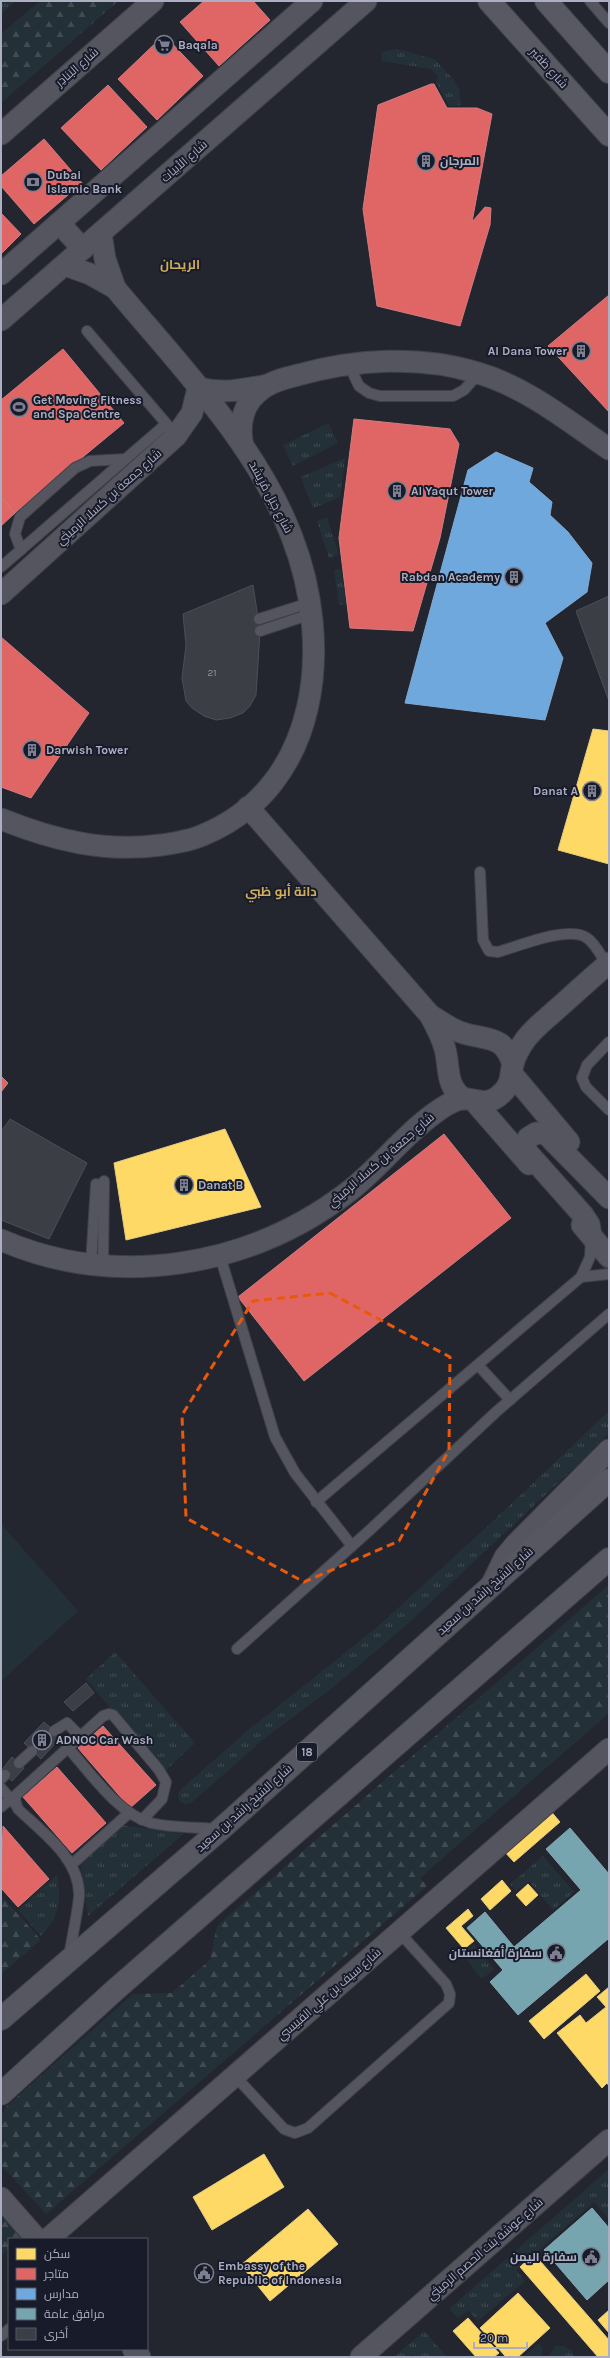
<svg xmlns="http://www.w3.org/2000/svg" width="610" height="2358" viewBox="0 0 610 2358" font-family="Karla,Cairo,sans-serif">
	<defs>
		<pattern id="grass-tufts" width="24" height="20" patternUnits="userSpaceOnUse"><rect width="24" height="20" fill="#243037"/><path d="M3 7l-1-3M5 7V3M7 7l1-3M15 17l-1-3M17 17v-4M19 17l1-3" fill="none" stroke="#414b52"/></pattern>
		<pattern id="forest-firs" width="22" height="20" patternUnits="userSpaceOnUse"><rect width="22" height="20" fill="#243037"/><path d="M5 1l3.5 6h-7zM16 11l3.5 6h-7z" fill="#414b52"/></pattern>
	</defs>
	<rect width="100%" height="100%" fill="#24262f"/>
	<!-- grass -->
	<g fill="url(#grass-tufts)">
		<path d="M1,1H16L1,14Z"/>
		<path d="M397,49L434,59L454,80L459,89L461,105L449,106L436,82L438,76L431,69L382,61L381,52Z"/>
		<path d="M328,423L338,443L293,466L283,445Z"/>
		<path d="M345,458L340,497L313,508L301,477Z"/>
		<path d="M327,517L339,555L329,558L317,521Z"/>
		<path d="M341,569L346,604L339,605L334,570Z"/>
		<path d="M609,1411V1433L590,1453L402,1629L327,1692L266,1737L191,1803L185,1804L180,1801L178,1796L180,1790L247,1731L375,1629L491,1523Z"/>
		<path d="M115,1652L195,1743L164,1772L86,1679Z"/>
		<path d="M120,1825L183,1834L88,1916L80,1861Z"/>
		<path d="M543,1856L574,1892L553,1910L529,1881L516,1891L510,1884Z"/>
		<path d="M57,1875C62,1903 59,1915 41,1936L18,1910Z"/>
		<path d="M474,1944L494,1969L482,1979L462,1954Z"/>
		<path d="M609,2169V2219L594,2202L516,2270L525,2281L478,2321L468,2310L458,2318L449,2309Z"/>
		<path d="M424,2331L447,2357H414L412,2354L408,2357H394Z"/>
		<path d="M539,2344L542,2348L541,2357H523Z"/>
		<path d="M564,2346L572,2351L574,2357H548L555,2347Z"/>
	</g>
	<!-- forest -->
	<g fill="url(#forest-firs)">
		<path d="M40,1H118L1,103V34Z"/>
		<path d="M609,1585V1713L420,1878L427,1886L46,2214L1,2165V2115L7,2106L133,1994L172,1993L210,1960L217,1926Z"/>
		<path d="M1,1895L41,1940L1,1974Z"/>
		<path d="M1,2216L21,2238L9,2239V2249L1,2256Z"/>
	</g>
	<!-- garden -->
	<path fill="#243037" d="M1,1524L78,1611L1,1681Z"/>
	<!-- homes -->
	<g fill="#ffd966" stroke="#e6cc82">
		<path d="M593,729L609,731V864L558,850Z"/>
		<path d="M225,1129L261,1207L126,1240L114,1163Z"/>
		<path d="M549,1809L560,1822L514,1862L503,1850Z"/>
		<path d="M502,1880L511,1891L490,1910L481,1899Z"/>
		<path d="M528,1884L538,1895L526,1906L516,1895Z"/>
		<path d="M468,1909L473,1916L461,1926L474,1941L464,1949L446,1928Z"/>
		<path d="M586,1974L600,1991L544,2039L529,2021Z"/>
		<path d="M609,1987V2086L607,2083L602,2088L557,2033L580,2015L586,2023L606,2007L597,1997Z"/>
		<path d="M264,2154L284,2187L212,2230L193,2197Z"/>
		<path d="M308,2209L338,2244L270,2301L241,2265Z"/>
		<path d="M534,2254L609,2340V2357H598L520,2267Z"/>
		<path d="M518,2293L550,2328L518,2357H506L480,2328Z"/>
		<path d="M609,2310V2333L598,2320Z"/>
		<path d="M468,2318L499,2353L494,2357H476L453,2331Z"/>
	</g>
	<!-- shops -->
	<g fill="#e06666" stroke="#d07c82">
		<path d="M204,1H253L270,20L219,66L180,22Z"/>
		<path d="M164,35L203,76L157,120L118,79Z"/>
		<path d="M431,84H434L447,108H477L492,114L472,222L485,207L491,208L490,225L460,326L377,306L363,209L378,105Z"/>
		<path d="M108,85L147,127L101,170L61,128Z"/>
		<path d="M44,139L82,183L34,224L1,186V176Z"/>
		<path d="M1,213L21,234L1,254Z"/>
		<path d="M609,295V412L548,346Z"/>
		<path d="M63,349L124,423L15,513L1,497V400Z"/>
		<path d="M354,419L450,429L459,444L440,538L413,631L350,628L339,538Z"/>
		<path d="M1,497L15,513L1,526Z"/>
		<path d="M1,637L89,713L31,798L1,787Z"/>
		<path d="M1,1076L8,1083L1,1092Z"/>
		<path d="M444,1134L511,1218L304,1381L238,1297Z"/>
		<path d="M103,1726L156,1785L130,1808L78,1748Z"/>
		<path d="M57,1767L106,1823L72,1853L23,1797Z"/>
		<path d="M3,1826L49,1879L18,1907L1,1888Z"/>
	</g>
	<!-- schools -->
	<path fill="#6fa8dc" stroke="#81aad4" d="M496,452L533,468L529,482L552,502L550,515L568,532L592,563L587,592L545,623L563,658L545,720L405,703L468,470Z"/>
	<!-- public -->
	<g fill="#76a5af" stroke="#86a8b5">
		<path d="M570,1828L609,1874V1941L608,1939L518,2015L490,1982L503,1970L467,1928L485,1912L514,1947L581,1890L546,1849Z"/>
		<path d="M592,2208L609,2228V2280L587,2300L544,2250Z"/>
	</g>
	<!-- building -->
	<g fill="#3c3e46" stroke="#4b4d58">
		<path d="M253,585L260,631L256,695L250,706L243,713L230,718L216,720L204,716L192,708L186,701L182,678L186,645L183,614Z"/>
		<path d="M609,596V701L576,611Z"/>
		<path d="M10,1119L87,1163L49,1239L1,1220V1132Z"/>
		<path d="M86,1683L94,1693L73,1711L64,1702Z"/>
		<path d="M44,1722L61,1737L41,1759L24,1743Z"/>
		<path d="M12,1757L24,1768L12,1781L1,1771Z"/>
	</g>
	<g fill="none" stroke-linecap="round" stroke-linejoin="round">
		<!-- lane casing -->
		<g stroke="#404149" stroke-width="12">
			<g id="lane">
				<path d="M590,1L609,23"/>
				<path d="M87,331L170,428"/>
				<path d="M349,365L359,386L369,393L380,396H453L464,390L479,373"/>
				<path d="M21,550L15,534L20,517L75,468L90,461L125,459"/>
				<path d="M1,567L166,424"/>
				<path d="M259,619L309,603"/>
				<path d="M260,631L311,614"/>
				<path d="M480,872L483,940L489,951L498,952C519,946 569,925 587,938C596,944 601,956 607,965"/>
				<path d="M609,1042L587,1065L582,1078L586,1087L609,1110"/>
				<path d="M220,1256L275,1437L295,1473L352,1546"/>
				<path d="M91,1264L96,1184"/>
				<path d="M103,1265L104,1181"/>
				<path d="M581,1277L609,1274"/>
				<path d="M478,1365L510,1400"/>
				<path d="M316,1502L581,1277L590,1257L591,1239"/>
				<path d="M237,1649L371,1529L496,1412L609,1314"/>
				<path d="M54,1731L67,1723L80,1736"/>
				<path d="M68,1748C90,1772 118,1814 151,1823C172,1828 197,1827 219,1829"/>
				<path d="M19,1763L32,1751"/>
				<path d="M1,1779L5,1775"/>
				<path d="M1,1788L16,1805"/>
				<path d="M1,1807L10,1799"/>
				<path d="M71,1865L129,1813"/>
				<path d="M69,1957C72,1937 77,1917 79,1897C81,1859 42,1832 18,1809L15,1800L16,1795L103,1716L109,1714L113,1715L159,1770L166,1782L162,1799L142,1820"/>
				<path d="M235,2076L284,2129L295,2133L308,2128L449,2003L450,1994L446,1984L399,1932"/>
				<path d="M1,2336L9,2329"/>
			</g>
		</g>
		<!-- street casing -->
		<g stroke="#404149" stroke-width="23">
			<g id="street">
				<path d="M1,134L153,1"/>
				<path d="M59,223L83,249"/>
				<path d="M101,233L105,259L115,288"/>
				<path d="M1,274L312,1"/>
				<path d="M1,320L366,1"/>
				<path d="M243,446C238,424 243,402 262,389C272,381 286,378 298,375C355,359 421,355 478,373C526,387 568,421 609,449"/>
				<path d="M1,594L176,436L192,413L198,388C222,394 243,390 268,385"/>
				<path d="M248,807L430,1015C440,1021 449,1028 460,1032C485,1041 504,1033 513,1065"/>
				<path d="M1,819C53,840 105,853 161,845C175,843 190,841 203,835C322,786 333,643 292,537C256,443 179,365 115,288L90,274L65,265"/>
				<path d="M430,1015C436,1026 442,1037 445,1049C450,1068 445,1086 464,1099"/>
				<path d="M512,1074L569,1142"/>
				<path d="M474,1101L529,1164"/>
				<path d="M582,1225L609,1257"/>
				<path d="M591,1235L589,1224L583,1215L527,1152L525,1147L528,1138L536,1133L546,1134L609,1198"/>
				<path d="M1,1240C116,1290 250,1267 348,1192C378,1169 401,1138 432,1115C440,1109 451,1101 461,1099C476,1097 486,1109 502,1093C512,1084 510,1074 513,1063C516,1055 520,1047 525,1040C534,1028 546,1019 557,1009C574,994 591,978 609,963"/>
				<path d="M491,1586L505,1557L515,1545L609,1450"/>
				<path d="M1,2198L37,2239"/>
				<path d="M48,2239L609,1749"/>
				<path d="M133,2349L140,2357"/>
				<path d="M361,2357L609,2140"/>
			</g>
		</g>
		<!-- secondary casing -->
		<g stroke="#404149" stroke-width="24">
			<g id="secondary">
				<path d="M489,1L609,135"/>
				<path d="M546,1L609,72"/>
			</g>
		</g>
		<!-- primary casing -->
		<g stroke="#41434c" stroke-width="24">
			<g id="primary">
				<path d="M1,2019L221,1829L609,1480"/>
				<path d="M1,2094L115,1990L609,1559"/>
			</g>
		</g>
		<!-- lane -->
		<use href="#lane" stroke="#54555e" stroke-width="10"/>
		<!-- street -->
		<use href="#street" stroke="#54555e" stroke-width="21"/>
		<!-- secondary -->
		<use href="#secondary" stroke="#585963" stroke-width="22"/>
		<!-- primary -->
		<use href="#primary" stroke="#565760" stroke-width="22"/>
	</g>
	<!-- marked area -->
	<path fill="none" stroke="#e8590c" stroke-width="3" stroke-dasharray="8 5" stroke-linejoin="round" d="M330,1293L450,1357L449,1450L399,1541L304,1582L186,1518L182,1415L253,1301Z"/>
	<!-- icons -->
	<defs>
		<g id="supermarket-ring" transform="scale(1)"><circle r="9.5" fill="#181b29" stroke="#7c7f8f" stroke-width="1.5"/><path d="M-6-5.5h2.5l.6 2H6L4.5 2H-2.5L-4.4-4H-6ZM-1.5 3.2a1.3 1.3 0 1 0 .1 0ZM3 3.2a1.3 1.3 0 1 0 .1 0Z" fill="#7c7f8f"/></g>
		<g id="building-ring" transform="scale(1)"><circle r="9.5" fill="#181b29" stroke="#7c7f8f" stroke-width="1.5"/><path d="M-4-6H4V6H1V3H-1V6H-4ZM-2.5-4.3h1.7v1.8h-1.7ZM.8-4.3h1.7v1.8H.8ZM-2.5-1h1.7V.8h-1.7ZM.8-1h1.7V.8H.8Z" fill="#7c7f8f"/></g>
		<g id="bank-ring" transform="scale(1)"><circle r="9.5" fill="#181b29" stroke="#7c7f8f" stroke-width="1.5"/><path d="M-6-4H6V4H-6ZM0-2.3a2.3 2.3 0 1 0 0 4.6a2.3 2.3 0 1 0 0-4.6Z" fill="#7c7f8f"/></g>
		<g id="stadium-ring" transform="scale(1)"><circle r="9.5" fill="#181b29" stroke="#7c7f8f" stroke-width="1.5"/><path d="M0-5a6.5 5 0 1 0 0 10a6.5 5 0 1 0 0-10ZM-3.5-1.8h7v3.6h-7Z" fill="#7c7f8f"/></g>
		<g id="civic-ring" transform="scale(1)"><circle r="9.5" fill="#181b29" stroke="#7c7f8f" stroke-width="1.5"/><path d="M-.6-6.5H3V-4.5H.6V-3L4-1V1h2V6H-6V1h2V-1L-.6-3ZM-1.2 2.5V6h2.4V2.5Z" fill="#7c7f8f"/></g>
	</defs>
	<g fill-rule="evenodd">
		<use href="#supermarket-ring" x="164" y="45"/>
		<use href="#building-ring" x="426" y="161"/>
		<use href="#bank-ring" x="33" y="182"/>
		<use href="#building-ring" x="581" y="351"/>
		<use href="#stadium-ring" x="19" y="407"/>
		<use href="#building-ring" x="397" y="491"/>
		<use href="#building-ring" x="514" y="577"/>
		<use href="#building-ring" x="32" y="750"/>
		<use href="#building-ring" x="592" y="791"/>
		<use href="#building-ring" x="184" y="1185"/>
		<use href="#building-ring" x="42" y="1740"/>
		<use href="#civic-ring" x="556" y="1953"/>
		<use href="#civic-ring" x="591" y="2257"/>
		<use href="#civic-ring" x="204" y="2273"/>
	</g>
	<g text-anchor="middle" stroke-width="4" stroke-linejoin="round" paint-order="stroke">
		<!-- number labels -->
		<g font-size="10" fill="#9093a3">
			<text x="212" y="676">21</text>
		</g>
		<!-- shield labels -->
		<rect fill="#181b29" stroke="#808394" stroke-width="1" x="297" y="1743" width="20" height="18" rx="3"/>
		<g font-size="11" font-weight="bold" fill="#acafc2">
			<text x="307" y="1756">18</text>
		</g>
		<!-- poi labels -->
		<g font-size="12" font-weight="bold" fill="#acafc2" stroke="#181b29" text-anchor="start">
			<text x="178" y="49">Baqala</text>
			<text x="440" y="165">المرجان</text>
			<text x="47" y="179">Dubai<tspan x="47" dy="14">Islamic Bank</tspan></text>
			<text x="567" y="355" text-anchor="end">Al Dana Tower</text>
			<text x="33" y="404">Get Moving Fitness<tspan x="33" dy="14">and Spa Centre</tspan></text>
			<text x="411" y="495">Al Yaqut Tower</text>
			<text x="500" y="581" text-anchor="end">Rabdan Academy</text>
			<text x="46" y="754">Darwish Tower</text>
			<text x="578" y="795" text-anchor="end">Danat A</text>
			<text x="198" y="1189">Danat B</text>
			<text x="56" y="1744">ADNOC Car Wash</text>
			<text x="542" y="1957" text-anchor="end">سفارة أفغانستان</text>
			<text x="577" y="2261" text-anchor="end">سفارة اليمن</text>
			<text x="218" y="2270">Embassy of the<tspan x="218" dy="14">Republic of Indonesia</tspan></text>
		</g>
		<!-- street labels -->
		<g font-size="12" fill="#acafc2" stroke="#181b29">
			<text transform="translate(77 67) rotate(-41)" y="4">شارع البَنادِر</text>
			<text transform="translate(549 68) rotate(48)" y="4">شارع ظفير</text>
			<text transform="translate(184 161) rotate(-41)" y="4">شارع الأبيات</text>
			<text transform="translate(109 497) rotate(-42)" y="4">شارع جمعة بن كسلا الرميثي</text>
			<text transform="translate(271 497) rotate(62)" y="4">شارع جَبَل مُرَيشد</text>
			<text transform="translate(381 1160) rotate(-41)" y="4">شارع جمعة بن كسلا الرميثي</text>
			<text transform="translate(485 1591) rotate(-42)" y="4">شارع الشيخ راشد بن سعيد</text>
			<text transform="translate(244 1808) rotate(-42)" y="4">شارع الشيخ راشد بن سعيد</text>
			<text transform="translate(329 1994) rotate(-41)" y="4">شارع سيف بن علي القبيسي</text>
			<text transform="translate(485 2249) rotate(-41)" y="4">شارع عوشة بنت الحصم الرميثي</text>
		</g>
		<!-- neighbourhood labels -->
		<g font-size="13" font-weight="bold" fill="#cead5c" stroke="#181b29">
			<text x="180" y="269">الريحان</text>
			<text x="281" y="896">دانة أبو ظبي</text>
		</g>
	</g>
	<!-- border -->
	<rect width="610" height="2358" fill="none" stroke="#acafc2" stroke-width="4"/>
	<!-- legend -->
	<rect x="8" y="2238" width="140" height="112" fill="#181b29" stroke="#535666"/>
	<rect x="16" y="2248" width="20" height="12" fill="#ffd966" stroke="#535666"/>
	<text x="44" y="2258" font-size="12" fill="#acafc2">سكن</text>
	<rect x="16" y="2268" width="20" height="12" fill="#e06666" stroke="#535666"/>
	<text x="44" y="2278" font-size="12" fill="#acafc2">متاجر</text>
	<rect x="16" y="2288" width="20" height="12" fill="#6fa8dc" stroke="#535666"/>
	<text x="44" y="2298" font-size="12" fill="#acafc2">مدارس</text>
	<rect x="16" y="2308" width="20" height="12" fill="#76a5af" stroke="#535666"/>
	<text x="44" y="2318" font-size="12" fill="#acafc2">مرافق عامة</text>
	<rect x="16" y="2328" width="20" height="12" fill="#3c3e46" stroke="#535666"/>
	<text x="44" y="2338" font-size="12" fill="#acafc2">أخرى</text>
	<!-- scale -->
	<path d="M474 2342v6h53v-6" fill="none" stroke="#acafc2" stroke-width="2"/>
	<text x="480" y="2342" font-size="12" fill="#acafc2" stroke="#181b29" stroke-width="3" paint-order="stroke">20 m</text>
</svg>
